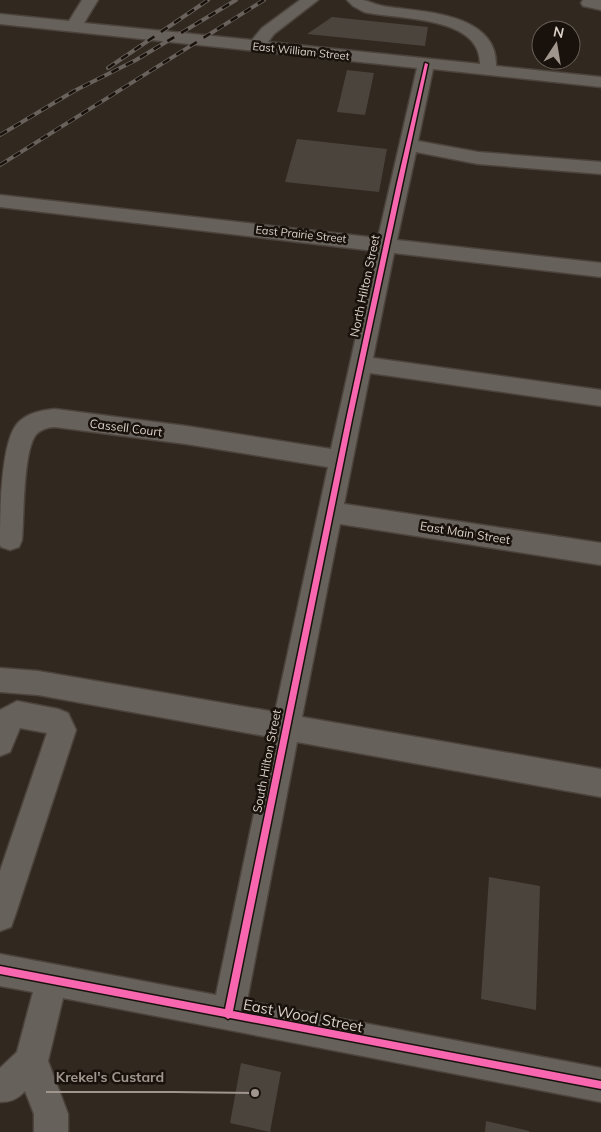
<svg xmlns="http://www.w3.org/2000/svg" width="601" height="1132" viewBox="0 0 601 1132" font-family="Mulish,sans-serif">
	<rect width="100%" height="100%" fill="#312820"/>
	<!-- building -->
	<g fill="#4b443d">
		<path d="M332,17L428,27L425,46L307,34Z"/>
		<path d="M347,70L374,73L365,115L337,112Z"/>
		<path d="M297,139L387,149L379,192L285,182Z"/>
		<path d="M489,877L540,886L536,1010L481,999Z"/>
		<path d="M241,1063L281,1072L270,1132L230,1123Z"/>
		<path d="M486,1121L529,1131V1132H485Z"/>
	</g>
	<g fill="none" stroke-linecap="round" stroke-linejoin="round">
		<!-- minor casing -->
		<g stroke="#4b433c" stroke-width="3">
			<g id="minor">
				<path d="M82,0H98L84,23L252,40L262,28L300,0H318L274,34L268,42L480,64C481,15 397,20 364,12L353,6L347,0C352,0 358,0 363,0C371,2 379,6 389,7C425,12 498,14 496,66L601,77V87L433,69L418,141L478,152L601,162V174L478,164L416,152L397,240L601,263V277L394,253L373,358L601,390V406L370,373L344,504L601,543V565L340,524L302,717L601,769V797L297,742L247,1001L601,1068V1102L63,998L48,1061L68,1114V1132H34V1114L25,1091C18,1099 11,1102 0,1102V1068L17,1052L33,992L0,986V954L216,995L270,737L38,695L0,692V668L38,671L275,712L328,467L186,444L55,427C48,427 39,430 35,436C23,455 24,516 22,540L19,547L10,550L1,547L0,545C0,518 0,444 17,424C26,413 42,410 55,409L186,426L331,449L375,251L0,207V195L378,238L417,68L0,24V14L69,21Z"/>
				<path d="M583,0H601V10L583,6L581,3Z"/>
				<path d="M17,701L58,709L68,713L76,730L15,916L11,927L0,931V871L47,733L20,728L10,752L0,756V710Z"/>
			</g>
		</g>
		<!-- minor -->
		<use href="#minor" fill="#67615b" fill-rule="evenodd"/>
		<!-- rail casing -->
		<g stroke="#68615c" stroke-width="4">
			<g id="rail">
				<path d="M108,68L208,0"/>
				<path d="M0,135L74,91L136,60L236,0"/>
				<path d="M0,165L264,0"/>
			</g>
		</g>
		<!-- rail -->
		<use href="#rail" stroke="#19120c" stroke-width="2.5" stroke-dasharray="8" stroke-linecap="butt"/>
		<!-- cycleway casing -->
		<g stroke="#19120c" stroke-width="3">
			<path id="cycleway" d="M425,63L428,64L352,420L233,1011L601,1081V1089L230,1018L228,1019L225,1017L0,974V966L225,1009L346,420L397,183Z"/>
		</g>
		<!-- cycleway -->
		<use href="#cycleway" fill="#f766af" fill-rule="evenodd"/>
	</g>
	<g text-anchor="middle" stroke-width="5" stroke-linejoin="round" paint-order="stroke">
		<!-- far-street labels -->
		<g font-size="11" fill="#dbd1c8" stroke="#19120c">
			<text transform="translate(301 51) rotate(6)" y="4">East William Street</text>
			<text transform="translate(301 234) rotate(6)" y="4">East Prairie Street</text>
		</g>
		<!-- street labels -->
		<g font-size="12" fill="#dbd1c8" stroke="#19120c">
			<text transform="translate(365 286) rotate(-78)" y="4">North Hilton Street</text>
			<text transform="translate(126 428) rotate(7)" y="4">Cassell Court</text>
			<text transform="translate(465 533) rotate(9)" y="4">East Main Street</text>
			<text transform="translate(267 761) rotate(-79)" y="4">South Hilton Street</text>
		</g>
		<!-- near-street labels -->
		<g font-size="15" fill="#dbd1c8" stroke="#19120c">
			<text transform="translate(303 1016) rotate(11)" y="5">East Wood Street</text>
		</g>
	</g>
	<!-- callouts -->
	<path fill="none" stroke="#a0968d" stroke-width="2" d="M255 1093L174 1092H46"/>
	<circle fill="#a0968d" stroke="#19120c" stroke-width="2" cx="255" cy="1093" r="5"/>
	<g font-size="14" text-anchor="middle" font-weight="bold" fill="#a0968d" stroke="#19120c" stroke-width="5" stroke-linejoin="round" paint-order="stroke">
		<text x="110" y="1082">Krekel's Custard</text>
	</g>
	<!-- north arrow -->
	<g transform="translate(556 45) rotate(12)"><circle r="24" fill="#19120c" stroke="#675e57"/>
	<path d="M0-4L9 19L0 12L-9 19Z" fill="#a0968d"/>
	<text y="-8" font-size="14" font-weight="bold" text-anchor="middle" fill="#dbd1c8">N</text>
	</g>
</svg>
